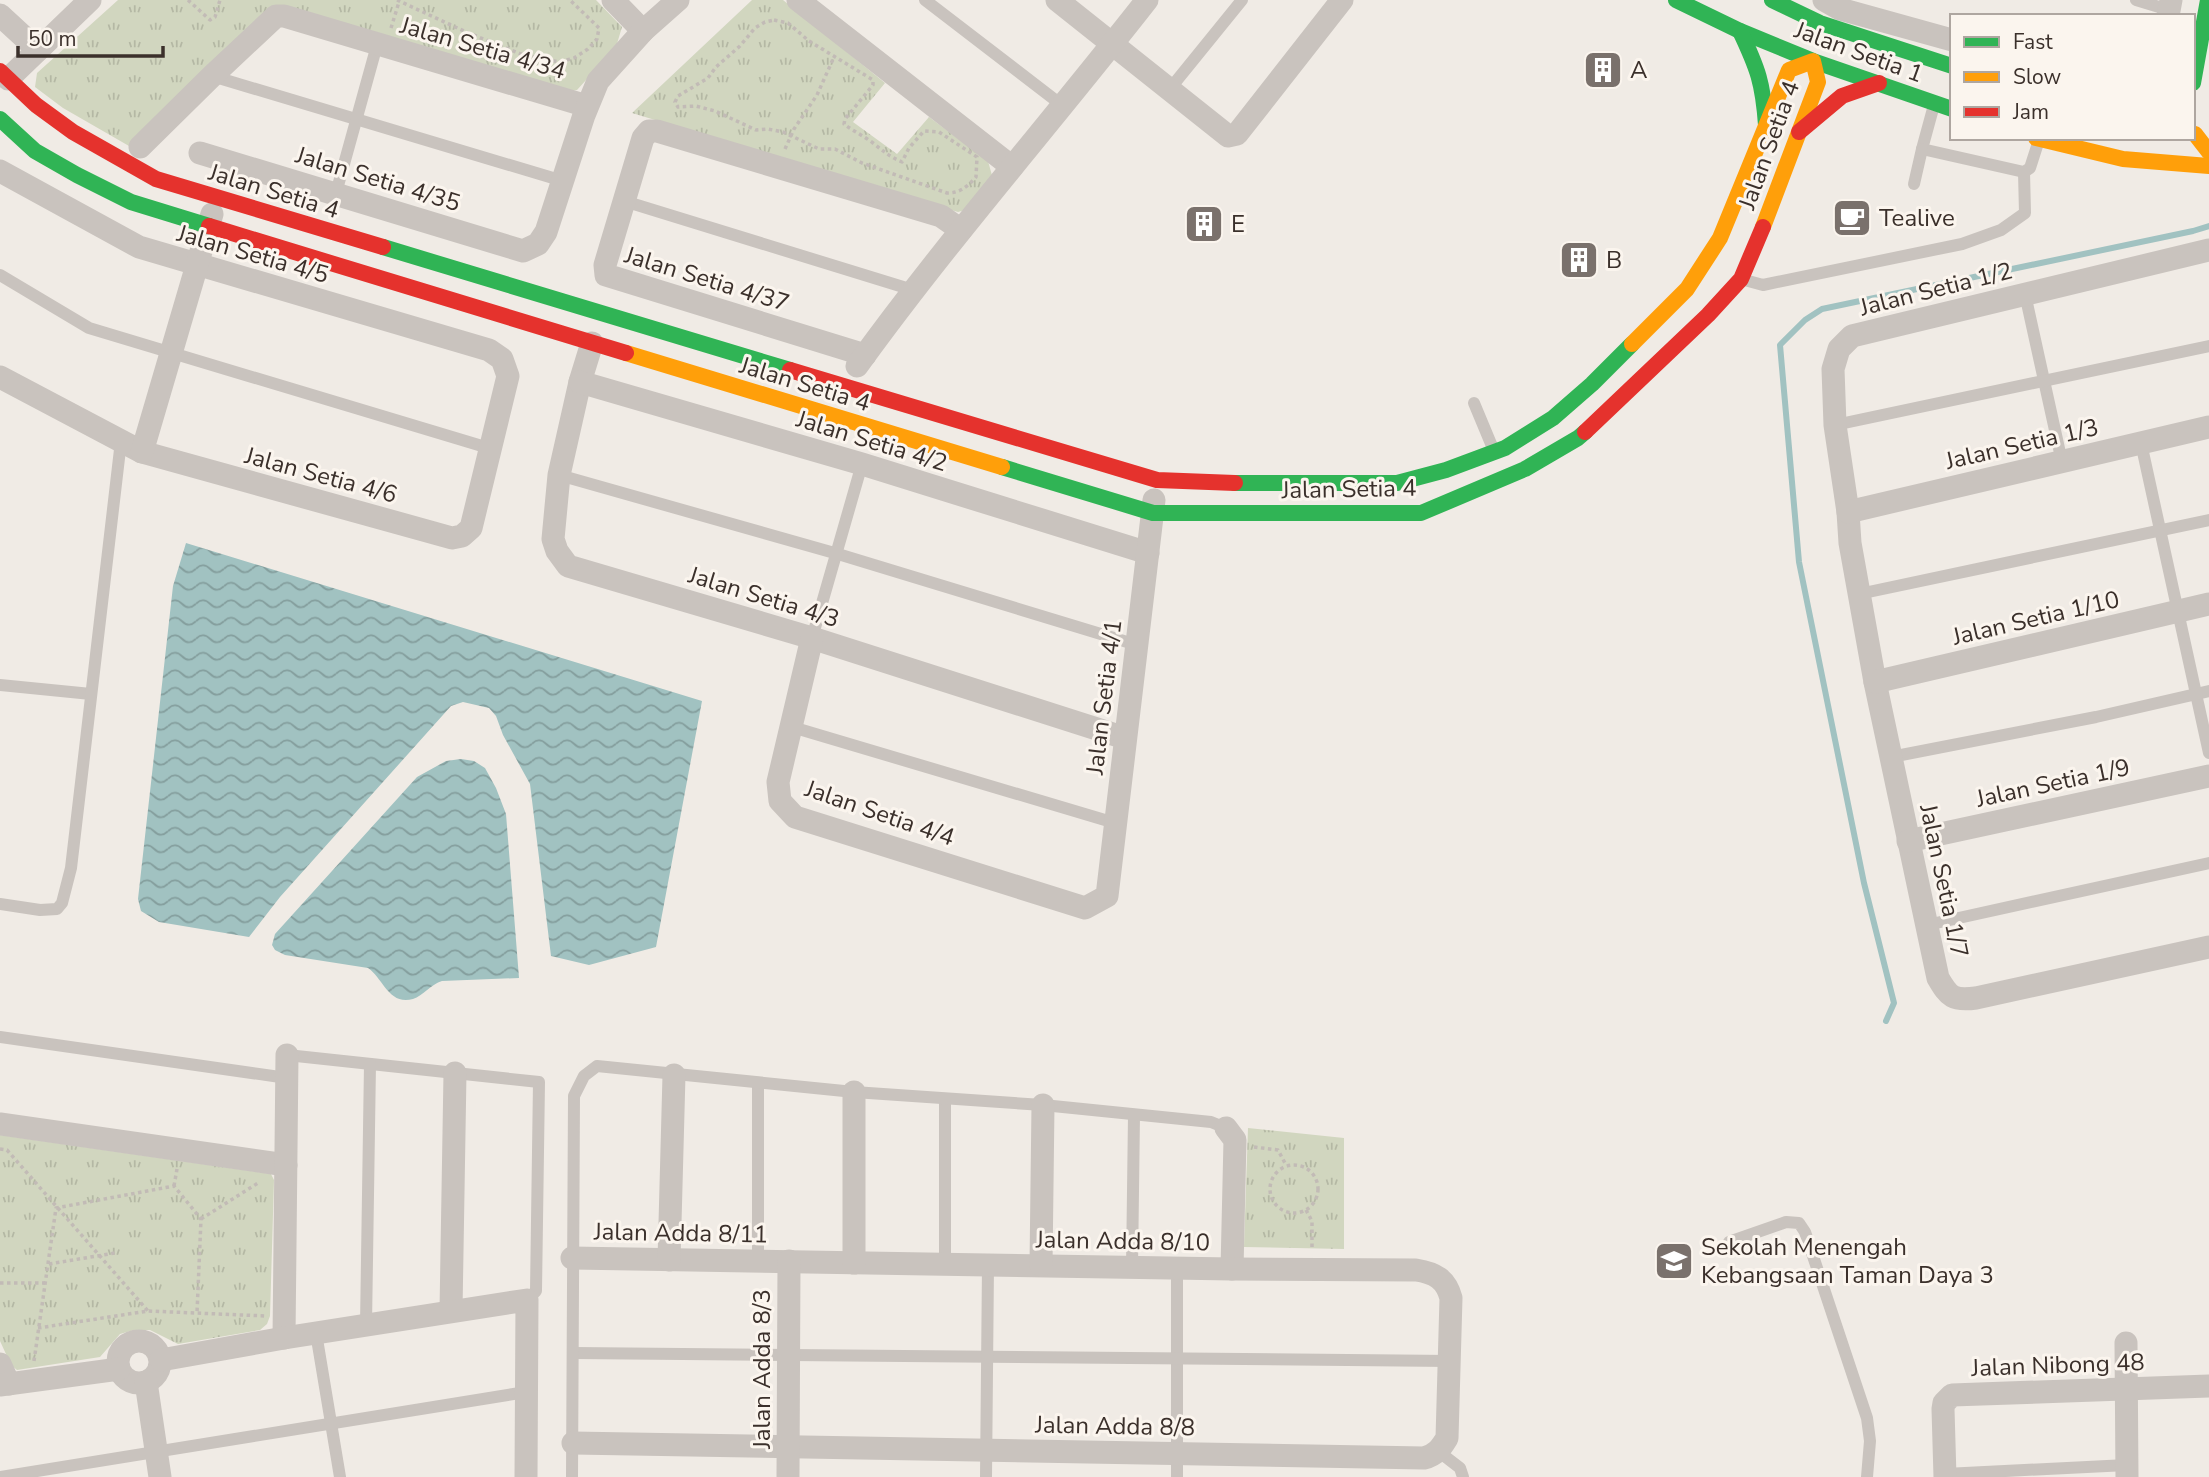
<svg xmlns="http://www.w3.org/2000/svg" width="2209" height="1477" viewBox="0 0 2209 1477" font-family="'Nunito Sans',sans-serif">
	<defs>
		<pattern id="grass-tufts" width="24" height="20" patternUnits="userSpaceOnUse" patternTransform="scale(1.75)"><rect width="24" height="20" fill="#d1d6bf"/><path d="M3 7l-1-3M5 7V3M7 7l1-3M15 17l-1-3M17 17v-4M19 17l1-3" fill="none" stroke="#b4b8a4"/></pattern>
		<pattern id="water-waves" width="16" height="10" patternUnits="userSpaceOnUse" patternTransform="scale(1.75)"><rect width="16" height="10" fill="#a1c2c1"/><path d="M0 5q4-4 8 0t8 0" fill="none" stroke="#849e9d"/></pattern>
	</defs>
	<rect width="100%" height="100%" fill="#f0ebe5"/>
	<!-- grass -->
	<g fill="url(#grass-tufts)">
		<path d="M118,0H596L622,27L616,47L577,90L564,92L267,12L129,146L63,108L35,87L37,73Z"/>
		<path d="M752,0H783L885,83L853,122L897,154L929,117L988,161L993,179L965,210L958,212L632,113Z"/>
		<path d="M1248,1128L1344,1138V1249L1244,1247Z"/>
		<path d="M0,1135L271,1174L274,1180L270,1316L267,1324L260,1330L178,1344L150,1330H134L120,1334L100,1357L17,1370L11,1365L0,1341Z"/>
	</g>
	<!-- water -->
	<g fill="url(#water-waves)">
		<path d="M186,543L702,701L656,947L589,965L551,956L530,784L503,735L496,716L489,708L463,702L451,706L280,897L249,937L159,922L141,911L138,899L173,586Z"/>
		<path d="M461,759L474,761L485,768L496,788L506,814L519,978L442,981C431,984 423,996 413,999C389,1006 383,978 368,968L285,955L275,950L272,945L275,934L417,777L446,761Z"/>
	</g>
	<g fill="none" stroke-linecap="round" stroke-linejoin="round">
		<!-- stream -->
		<path stroke="#a1c2c1" stroke-width="6" d="M1886,1021L1894,1003L1864,883L1799,562L1780,345L1805,320L1822,309L2193,231L2209,226"/>
		<!-- path -->
		<g stroke="#c2bbb6" stroke-width="3.5" stroke-dasharray="3.5 3.5" stroke-linecap="butt">
			<path d="M188,0L210,20L215,17L220,0"/>
			<path d="M397,0L466,32L521,54L559,62L574,58L588,49L597,39L599,28L570,0"/>
			<path d="M774,20L788,23L809,41L873,80V85L845,119L844,124C853,131 864,136 873,143C883,151 890,157 902,162L909,148L924,131L939,132L977,157L976,177C967,187 960,193 947,193L862,163L835,149H819L783,132L768,129L756,130L715,111L696,106L678,107L675,102L678,96L708,78L716,67L740,46L755,28L765,22Z"/>
			<path d="M391,28L399,2"/>
			<path d="M785,149L794,129L817,95L834,57"/>
			<path d="M1254,1147L1278,1150L1286,1165"/>
			<path d="M0,1149L7,1150L148,1311"/>
			<circle cx="1294" cy="1189" r="24"/>
			<path d="M174,1186L177,1169"/>
			<path d="M1306,1210L1312,1221V1248"/>
			<path d="M201,1219L258,1183"/>
			<path d="M49,1264L115,1253"/>
			<path d="M0,1283H45"/>
			<path d="M38,1328L148,1311L266,1316"/>
			<path d="M34,1361L56,1208L174,1186L201,1219L197,1313"/>
		</g>
		<!-- lane -->
		<g stroke="#c9c3be" stroke-width="12">
			<path d="M925,0L1063,106"/>
			<path d="M2136,0L2169,10"/>
			<path d="M212,76L563,181"/>
			<path d="M1169,90L1242,0"/>
			<path d="M1934,105L1922,149L2024,172L2030,168L2038,143"/>
			<path d="M1914,184L1922,149"/>
			<path d="M336,193L377,45"/>
			<path d="M624,201L913,290"/>
			<path d="M0,275L89,328L492,449"/>
			<path d="M1741,279L1763,285L1962,244L2001,230L2025,213L2024,172"/>
			<path d="M2025,294L2062,462"/>
			<path d="M1474,403L1494,451"/>
			<path d="M1835,425L2209,346"/>
			<path d="M2141,443L2209,753"/>
			<path d="M559,475L838,554L1137,645"/>
			<path d="M1859,594L2209,520"/>
			<path d="M812,638L862,464"/>
			<path d="M0,685L91,694"/>
			<path d="M792,727L1115,823"/>
			<path d="M1891,757L2096,717L2209,691"/>
			<path d="M0,904L40,910L57,909L62,903L71,868L121,441"/>
			<path d="M1927,925L2209,863"/>
			<path d="M0,1037L287,1078"/>
			<path d="M287,1055L539,1082L536,1291L527,1300"/>
			<path d="M1729,1242L1786,1222L1799,1223L1805,1232L1867,1418L1870,1441L1867,1477"/>
			<path d="M758,1261V1083"/>
			<path d="M945,1264V1099"/>
			<path d="M1132,1267L1134,1115"/>
			<path d="M1177,1268V1477"/>
			<path d="M366,1325L370,1064"/>
			<path d="M316,1333L340,1477"/>
			<path d="M574,1353L1451,1361"/>
			<path d="M1438,1451L1460,1468L1463,1477"/>
			<path d="M1945,1474L2127,1465"/>
			<path d="M0,1477L526,1392"/>
			<path d="M572,1477L574,1096L584,1076L597,1066L854,1092L1043,1105L1211,1122L1226,1128"/>
			<path d="M986,1477L988,1265"/>
		</g>
		<!-- street -->
		<g stroke="#c9c3be" stroke-width="23">
			<path d="M613,0L643,31"/>
			<path d="M798,0L1012,167"/>
			<path d="M1057,0L1228,136L1237,134L1342,0"/>
			<path d="M1824,0L1840,9L1952,40"/>
			<path d="M0,15L38,50"/>
			<path d="M2168,16L2171,0"/>
			<path d="M8,79L90,0"/>
			<path d="M140,147L212,76L276,16H284L587,106"/>
			<path d="M200,153L523,251L538,244L546,232L584,115L598,81L643,31L678,0"/>
			<path d="M0,171L139,247L489,350L502,359L508,376L471,528L462,536L452,538L142,452L0,377"/>
			<path d="M2209,250L1852,336L1839,349L1833,369L1835,425L1848,512L1850,543L1875,682L1938,978C1949,997 1953,1001 1976,998L2209,947"/>
			<path d="M592,343L580,382L559,475L553,539L557,551L568,566L812,638L1125,738"/>
			<path d="M865,355L606,275L605,265L643,138L649,131H657L941,216L961,230"/>
			<path d="M857,366C948,240 1051,123 1147,0"/>
			<path d="M580,382L862,464L1148,553"/>
			<path d="M142,452L212,214"/>
			<path d="M1848,512L2209,427"/>
			<path d="M812,638L778,782L780,801L795,817L1085,908L1107,896L1154,500"/>
			<path d="M1875,682L2209,604"/>
			<path d="M1908,841L2209,776"/>
			<path d="M0,1124L286,1165"/>
			<path d="M1226,1128L1235,1140L1232,1269"/>
			<path d="M572,1258L1232,1269L1416,1270C1435,1273 1446,1279 1451,1298L1447,1438C1441,1448 1436,1455 1424,1458L573,1443"/>
			<path d="M669,1260L674,1075"/>
			<path d="M854,1263V1092"/>
			<path d="M1041,1265L1043,1105"/>
			<path d="M451,1311L455,1073"/>
			<path d="M284,1338L287,1055"/>
			<circle cx="139" cy="1362" r="21"/>
			<path d="M2126,1343L2127,1477"/>
			<path d="M161,1360L284,1338L527,1300L526,1477"/>
			<path d="M0,1364L9,1384"/>
			<path d="M146,1382L160,1477"/>
			<path d="M0,1385L119,1369"/>
			<path d="M788,1477L789,1261"/>
			<path d="M1945,1477L1943,1409L1944,1403L1952,1395L2209,1386"/>
		</g>
		<!-- fast -->
		<g stroke="#30b455" stroke-width="16">
			<path d="M1676,0L1740,31L1813,61L1952,109"/>
			<path d="M1772,0L1820,23L1952,66"/>
			<path d="M1740,31C1758,69 1763,83 1766,125"/>
			<path d="M2193,83L2208,0"/>
			<path d="M0,119L35,151L77,175L131,202L209,226"/>
			<path d="M383,247L790,370"/>
			<path d="M1002,467L1153,513H1421L1525,469L1578,438L1585,432"/>
			<path d="M1235,483H1397L1446,470L1505,448L1553,418L1592,384L1632,344"/>
		</g>
		<!-- slow -->
		<g stroke="#ff9f0a" stroke-width="16">
			<path d="M2195,134L2209,152"/>
			<path d="M2036,138L2123,159L2209,166"/>
			<path d="M1632,344L1687,289L1720,238L1789,70L1813,61L1818,82L1763,227"/>
			<path d="M626,353L1002,467"/>
		</g>
		<!-- jam -->
		<g stroke="#e5322d" stroke-width="16">
			<path d="M0,71L36,105L73,132L156,179L383,247"/>
			<path d="M1799,132L1842,96L1879,83"/>
			<path d="M209,226L626,353"/>
			<path d="M790,370L1157,480L1235,483"/>
			<path d="M1585,432L1708,315L1741,279L1763,227"/>
		</g>
	</g>
	<!-- icons -->
	<defs>
		<g id="building-square" transform="scale(2.0125)"><rect x="-9" y="-9" width="18" height="18" rx="4" fill="#7a716c" stroke="#fbf5ee"/><path d="M-4-6H4V6H1V3H-1V6H-4ZM-2.5-4.3h1.7v1.8h-1.7ZM.8-4.3h1.7v1.8H.8ZM-2.5-1h1.7V.8h-1.7ZM.8-1h1.7V.8H.8Z" fill="#fff"/></g>
		<g id="cafe-square" transform="scale(2.0125)"><rect x="-9" y="-9" width="18" height="18" rx="4" fill="#7a716c" stroke="#fbf5ee"/><path d="M-5.5-4.5H6V0H3Q3 3.5 0 3.5H-2.5Q-5.5 3.5-5.5 0ZM3-3.2v2h1.7v-2ZM-6 4.5H4V6H-6Z" fill="#fff"/></g>
		<g id="school-square" transform="scale(2.0125)"><rect x="-9" y="-9" width="18" height="18" rx="4" fill="#7a716c" stroke="#fbf5ee"/><path d="M0-5L7-2L0 1L-7-2ZM-4 1L0 2.5L4 1V4Q0 6-4 4Z" fill="#fff"/></g>
	</defs>
	<g fill-rule="evenodd">
		<use href="#building-square" x="1603" y="70"/>
		<use href="#cafe-square" x="1852" y="218"/>
		<use href="#building-square" x="1204" y="224"/>
		<use href="#building-square" x="1579" y="260"/>
		<use href="#school-square" x="1674" y="1261"/>
	</g>
	<g text-anchor="middle" stroke-width="6" stroke-linejoin="round" paint-order="stroke">
		<!-- street labels -->
		<g font-size="24" fill="#3b302b" stroke="#fbf5ee">
			<text transform="translate(483 48) rotate(16)" y="8">Jalan Setia 4/34</text>
			<text transform="translate(1859 52) rotate(20)" y="8">Jalan Setia 1</text>
			<text transform="translate(1769 145) rotate(-70)" y="8">Jalan Setia 4</text>
			<text transform="translate(378 179) rotate(17)" y="8">Jalan Setia 4/35</text>
			<text transform="translate(274 191) rotate(17)" y="8">Jalan Setia 4</text>
			<text transform="translate(253 254) rotate(16)" y="8">Jalan Setia 4/5</text>
			<text transform="translate(707 279) rotate(17)" y="8">Jalan Setia 4/37</text>
			<text transform="translate(1936 289) rotate(-14)" y="8">Jalan Setia 1/2</text>
			<text transform="translate(805 384) rotate(17)" y="8">Jalan Setia 4</text>
			<text transform="translate(872 441) rotate(17)" y="8">Jalan Setia 4/2</text>
			<text transform="translate(2022 444) rotate(-13)" y="8">Jalan Setia 1/3</text>
			<text transform="translate(321 475) rotate(15)" y="8">Jalan Setia 4/6</text>
			<text transform="translate(1349 489) rotate(-1)" y="8">Jalan Setia 4</text>
			<text transform="translate(764 597) rotate(17)" y="8">Jalan Setia 4/3</text>
			<text transform="translate(2036 618) rotate(-13)" y="8">Jalan Setia 1/10</text>
			<text transform="translate(1104 697) rotate(-83)" y="8">Jalan Setia 4/1</text>
			<text transform="translate(2053 783) rotate(-12)" y="8">Jalan Setia 1/9</text>
			<text transform="translate(880 813) rotate(19)" y="8">Jalan Setia 4/4</text>
			<text transform="translate(1944 881) rotate(78)" y="8">Jalan Setia 1/7</text>
			<text transform="translate(681 1233) rotate(1)" y="8">Jalan Adda 8/11</text>
			<text transform="translate(1123 1241) rotate(1)" y="8">Jalan Adda 8/10</text>
			<text transform="translate(2058 1365) rotate(-2)" y="8">Jalan Nibong 48</text>
			<text transform="translate(762 1369) rotate(-90)" y="8">Jalan Adda 8/3</text>
			<text transform="translate(1115 1426) rotate(1)" y="8">Jalan Adda 8/8</text>
		</g>
		<!-- poi labels -->
		<g font-size="24" fill="#3b302b" stroke="#fbf5ee" text-anchor="start">
			<text x="1630" y="78">A</text>
			<text x="1879" y="226">Tealive</text>
			<text x="1231" y="232">E</text>
			<text x="1606" y="268">B</text>
			<text x="1701" y="1255">Sekolah Menengah<tspan x="1701" dy="28">Kebangsaan Taman Daya 3</tspan></text>
		</g>
	</g>
	<!-- legend -->
	<rect x="1950" y="14" width="245" height="126" fill="#fbf5ee" stroke="#aea6a0" stroke-width="2"/>
	<rect x="1964" y="37" width="35" height="10" fill="#30b455" stroke="#aea6a0" stroke-width="2"/>
	<text x="2013" y="49" font-size="21" fill="#3b302b">Fast</text>
	<rect x="1964" y="72" width="35" height="10" fill="#ff9f0a" stroke="#aea6a0" stroke-width="2"/>
	<text x="2013" y="84" font-size="21" fill="#3b302b">Slow</text>
	<rect x="1964" y="107" width="35" height="10" fill="#e5322d" stroke="#aea6a0" stroke-width="2"/>
	<text x="2013" y="119" font-size="21" fill="#3b302b">Jam</text>
	<!-- scale -->
	<path d="M18 46v10h145v-10" fill="none" stroke="#3b302b" stroke-width="3.5"/>
	<text x="28" y="46" font-size="21" fill="#3b302b" stroke="#fbf5ee" stroke-width="5" paint-order="stroke">50 m</text>
</svg>
